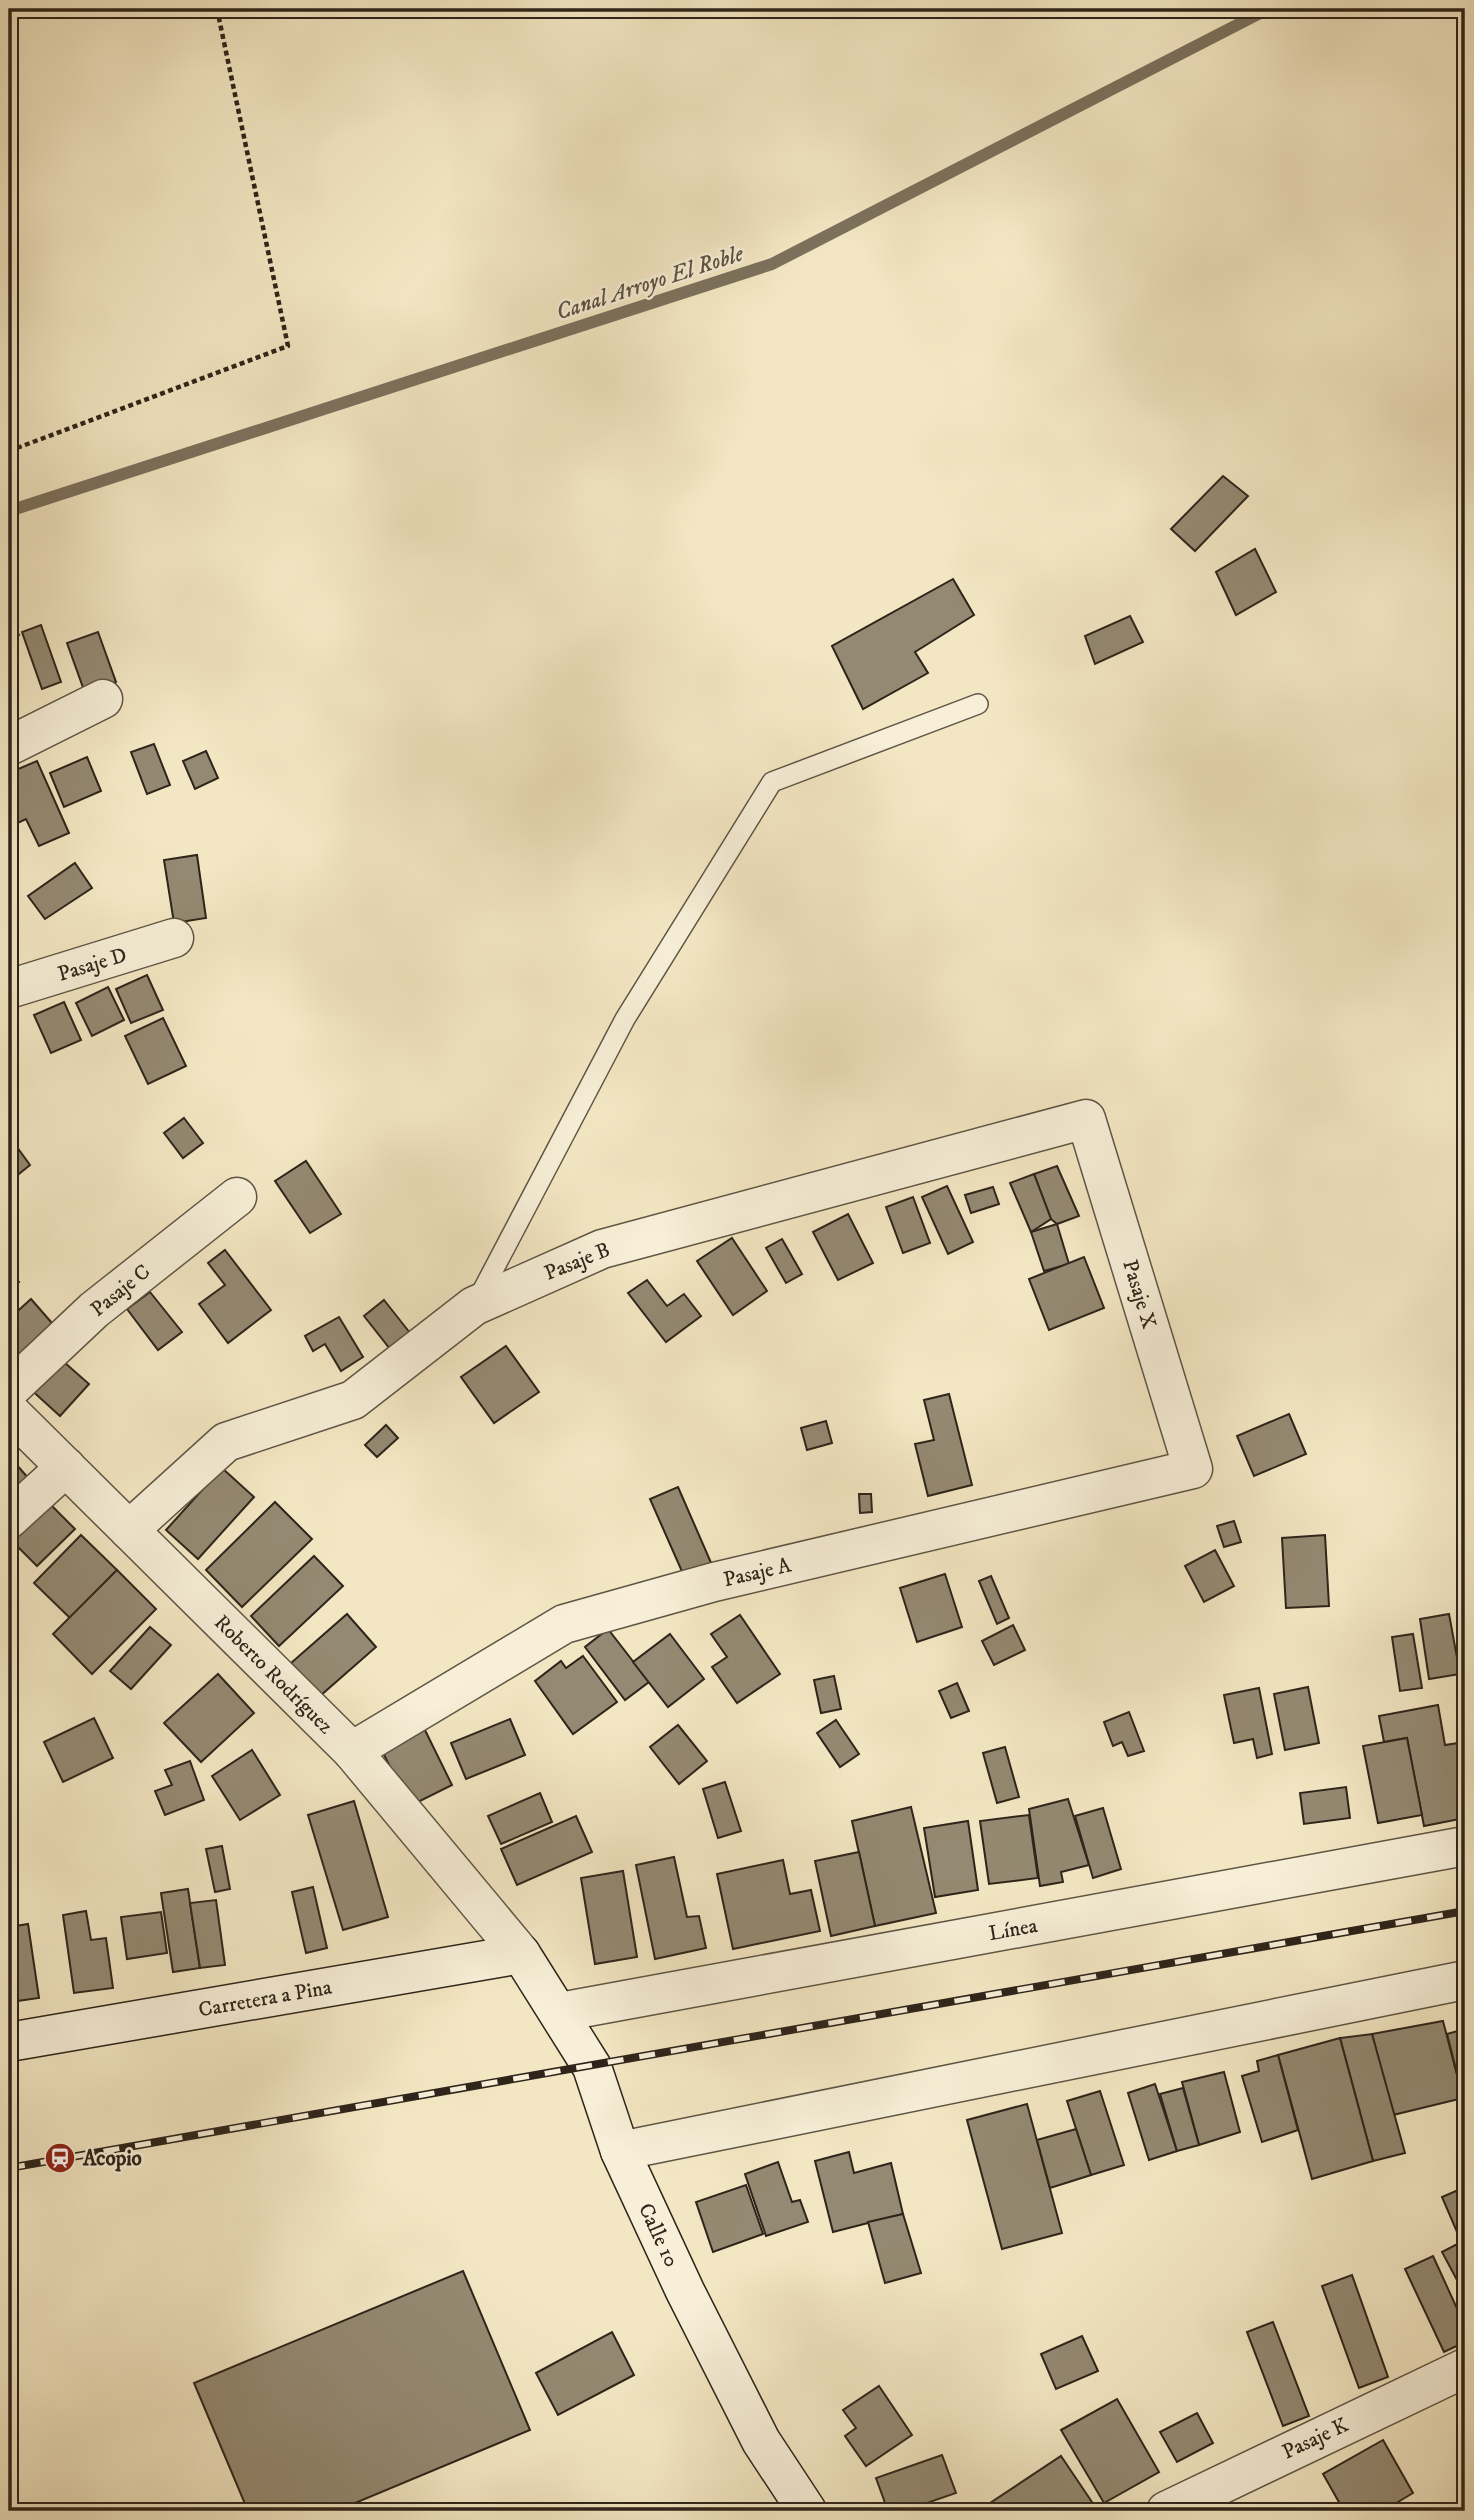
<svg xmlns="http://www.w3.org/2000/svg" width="1474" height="2520" viewBox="0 0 1474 2520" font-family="'IM FELL DW Pica',serif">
	<rect width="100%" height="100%" fill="#f3e7c3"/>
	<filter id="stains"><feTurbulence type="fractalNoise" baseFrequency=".00286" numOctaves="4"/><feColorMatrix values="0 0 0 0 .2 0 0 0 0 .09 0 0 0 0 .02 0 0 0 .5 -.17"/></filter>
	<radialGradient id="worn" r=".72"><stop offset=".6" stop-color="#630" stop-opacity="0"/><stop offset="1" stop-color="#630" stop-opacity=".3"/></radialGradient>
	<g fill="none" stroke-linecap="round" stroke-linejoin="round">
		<!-- stream -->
		<path stroke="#7c715d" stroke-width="12" d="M9,511L772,264L1268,9"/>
	</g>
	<!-- building -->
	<g fill="#948972" stroke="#2e241a" stroke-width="2">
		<path d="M1223,476L1248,496L1195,551L1171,529Z"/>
		<path d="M1255,549L1276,592L1236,615L1216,572Z"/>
		<path d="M953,579L974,615L915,652L928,673L863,709L832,646Z"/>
		<path d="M9,616L19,635L9,640Z"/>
		<path d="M1130,616L1143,642L1095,664L1085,636Z"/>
		<path d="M41,625L61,682L42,689L22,632Z"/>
		<path d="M98,632L116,682L85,693L67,643Z"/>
		<path d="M154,744L170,785L147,794L131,752Z"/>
		<path d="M206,751L218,778L195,789L183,761Z"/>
		<path d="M87,757L101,791L64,807L50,773Z"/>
		<path d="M37,761L69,833L39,846L26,819L9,827V773Z"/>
		<path d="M197,855L206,918L174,923L164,860Z"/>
		<path d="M75,863L92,888L45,919L28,896Z"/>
		<path d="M147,975L163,1010L131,1023L116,989Z"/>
		<path d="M108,987L124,1020L92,1036L76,1003Z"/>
		<path d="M64,1002L81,1040L51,1053L34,1015Z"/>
		<path d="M163,1018L186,1066L148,1084L125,1036Z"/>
		<path d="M184,1118L203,1143L183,1158L164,1133Z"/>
		<path d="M9,1136L30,1165L9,1182Z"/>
		<path d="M306,1161L341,1214L310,1233L275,1181Z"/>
		<path d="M1057,1166L1079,1216L1057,1224L1051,1219L1034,1174Z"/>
		<path d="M1034,1174L1051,1219L1031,1232L1010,1183Z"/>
		<path d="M947,1186L973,1242L948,1254L922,1197Z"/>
		<path d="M993,1187L999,1204L971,1213L965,1195Z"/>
		<path d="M913,1197L930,1243L903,1253L886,1207Z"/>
		<path d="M848,1214L873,1263L838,1280L813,1232Z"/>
		<path d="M1057,1224L1069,1264L1044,1271L1031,1232Z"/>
		<path d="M732,1238L767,1291L733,1315L697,1261Z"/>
		<path d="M782,1239L802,1274L786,1283L766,1248Z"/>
		<path d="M225,1250L271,1310L228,1343L199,1304L225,1285L208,1263Z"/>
		<path d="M1084,1257L1104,1308L1049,1330L1029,1279Z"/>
		<path d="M9,1271L19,1282L9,1291Z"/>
		<path d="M647,1280L667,1306L684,1294L701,1316L666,1342L628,1293Z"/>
		<path d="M150,1292L182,1332L158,1350L127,1309Z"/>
		<path d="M31,1299L58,1330L9,1372V1319Z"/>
		<path d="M384,1300L414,1338L394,1354L364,1316Z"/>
		<path d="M339,1317L363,1357L341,1371L325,1344L313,1351L305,1336Z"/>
		<path d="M506,1346L539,1392L494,1423L461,1377Z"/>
		<path d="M56,1355L89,1384L60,1416L28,1387Z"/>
		<path d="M949,1394L972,1485L928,1496L915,1444L934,1440L924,1400Z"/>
		<path d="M1289,1414L1306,1454L1254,1476L1237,1436Z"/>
		<path d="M826,1421L832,1443L807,1450L801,1428Z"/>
		<path d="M386,1425L398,1438L377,1457L365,1445Z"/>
		<path d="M9,1456L36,1487L9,1511Z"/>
		<path d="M222,1468L254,1497L198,1559L166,1530Z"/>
		<path d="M678,1487L712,1565L684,1576L650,1499Z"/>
		<path d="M859,1494H871L872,1512L860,1513Z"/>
		<path d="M47,1501L75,1529L37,1566L9,1538Z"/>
		<path d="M275,1502L312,1539L242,1607L206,1570Z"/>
		<path d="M1234,1521L1241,1542L1224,1547L1217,1526Z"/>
		<path d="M81,1535L117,1570L70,1618L34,1583Z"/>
		<path d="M1325,1535L1329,1606L1286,1608L1282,1538Z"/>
		<path d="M1215,1550L1234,1586L1204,1602L1185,1566Z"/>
		<path d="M314,1556L343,1586L279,1646L251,1616Z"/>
		<path d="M117,1570L156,1609L92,1674L53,1634Z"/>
		<path d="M945,1574L962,1627L917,1642L900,1588Z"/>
		<path d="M991,1576L1009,1618L997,1624L979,1581Z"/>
		<path d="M347,1614L376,1647L320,1696L291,1663Z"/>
		<path d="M1449,1614L1460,1674L1429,1679L1420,1619Z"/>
		<path d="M740,1615L780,1674L737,1703L712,1667L727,1657L711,1634Z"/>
		<path d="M1013,1625L1025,1650L994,1665L982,1641Z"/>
		<path d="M150,1627L171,1645L131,1689L110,1671Z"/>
		<path d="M608,1629L649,1682L625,1700L585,1647Z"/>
		<path d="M670,1634L704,1679L668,1707L633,1662Z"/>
		<path d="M1413,1634L1422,1688L1400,1691L1392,1637Z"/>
		<path d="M583,1656L617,1702L573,1734L535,1681L561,1661L566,1668Z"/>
		<path d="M218,1674L254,1713L201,1762L164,1723Z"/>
		<path d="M834,1676L841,1709L821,1713L814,1680Z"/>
		<path d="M957,1683L969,1711L951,1718L939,1691Z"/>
		<path d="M1308,1687L1319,1743L1285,1750L1274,1694Z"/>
		<path d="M1259,1688L1272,1754L1257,1758L1253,1739L1234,1743L1224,1695Z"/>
		<path d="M1438,1705L1445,1745L1465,1742V1818L1424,1826L1407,1738L1384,1742L1379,1716Z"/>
		<path d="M1129,1712L1144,1751L1128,1756L1122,1742L1113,1746L1104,1722Z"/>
		<path d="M94,1718L113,1758L63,1782L44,1742Z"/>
		<path d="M510,1719L525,1755L466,1779L451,1743Z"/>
		<path d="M836,1720L859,1754L840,1767L817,1733Z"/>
		<path d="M421,1722L452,1785L410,1806L378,1743Z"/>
		<path d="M678,1725L707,1761L679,1784L650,1747Z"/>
		<path d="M1407,1738L1422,1815L1378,1823L1363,1746Z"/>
		<path d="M1005,1747L1019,1797L997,1803L983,1753Z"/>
		<path d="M252,1750L280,1795L240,1820L212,1776Z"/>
		<path d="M190,1761L204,1800L165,1815L155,1791L172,1785L165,1770Z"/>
		<path d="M725,1782L741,1831L718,1838L703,1789Z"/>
		<path d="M1346,1787L1350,1818L1304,1824L1300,1793Z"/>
		<path d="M540,1793L552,1822L501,1844L488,1816Z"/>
		<path d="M1068,1799L1089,1865L1061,1872L1063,1882L1040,1886L1029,1809Z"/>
		<path d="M354,1801L388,1917L343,1930L308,1815Z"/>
		<path d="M911,1807L936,1913L875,1926L852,1821Z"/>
		<path d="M1103,1808L1121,1869L1093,1878L1075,1816Z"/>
		<path d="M1029,1815L1038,1878L989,1884L980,1821Z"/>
		<path d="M576,1816L592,1852L517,1885L501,1849Z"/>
		<path d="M968,1821L978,1890L935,1897L924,1828Z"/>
		<path d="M222,1846L230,1889L215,1892L206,1849Z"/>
		<path d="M859,1852L875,1926L831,1936L815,1861Z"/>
		<path d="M674,1857L687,1917L699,1916L706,1948L655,1959L636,1865Z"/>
		<path d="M783,1860L790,1894L811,1890L820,1931L733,1949L717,1874Z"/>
		<path d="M623,1871L637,1957L595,1964L581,1878Z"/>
		<path d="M313,1887L327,1948L306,1953L292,1892Z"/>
		<path d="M188,1889L200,1968L173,1972L161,1893Z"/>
		<path d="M216,1900L225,1965L200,1968L190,1903Z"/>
		<path d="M86,1911L91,1940L106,1938L113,1988L74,1993L63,1915Z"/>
		<path d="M161,1912L167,1953L127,1959L121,1917Z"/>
		<path d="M28,1924L39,1998L10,2002L9,1927Z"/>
		<path d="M1443,2021L1463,2098L1393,2115L1372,2034Z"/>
		<path d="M1465,2029V2105L1447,2034Z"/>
		<path d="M1372,2034L1405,2153L1373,2161L1340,2038Z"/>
		<path d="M1340,2038L1373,2161L1312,2179L1278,2055Z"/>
		<path d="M1278,2055L1298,2130L1262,2142L1242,2076L1259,2071L1257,2061Z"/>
		<path d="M1224,2072L1240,2132L1199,2145L1182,2082Z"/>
		<path d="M1155,2084L1177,2151L1149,2160L1128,2093Z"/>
		<path d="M1183,2088L1199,2145L1177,2151L1160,2094Z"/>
		<path d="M1100,2091L1124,2165L1091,2175L1067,2101Z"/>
		<path d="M1027,2104L1062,2233L1002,2249L967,2120Z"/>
		<path d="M1076,2129L1091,2175L1050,2188L1037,2140Z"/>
		<path d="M849,2152L854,2173L891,2163L903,2214L833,2232L815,2161Z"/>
		<path d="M778,2162L792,2202L800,2200L808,2222L766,2236L745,2174Z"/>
		<path d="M746,2185L763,2234L713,2252L696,2202Z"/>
		<path d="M1465,2187V2228L1457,2232L1442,2197Z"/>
		<path d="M903,2214L921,2273L885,2283L868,2222Z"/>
		<path d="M1463,2241L1465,2245V2295L1442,2252Z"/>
		<path d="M1433,2256L1465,2326V2342L1444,2352L1405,2269Z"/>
		<path d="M463,2271L530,2430L336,2511H248L194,2383Z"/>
		<path d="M1352,2275L1388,2377L1359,2388L1322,2286Z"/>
		<path d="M1273,2322L1309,2416L1283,2426L1247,2332Z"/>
		<path d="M612,2332L634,2375L558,2415L536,2373Z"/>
		<path d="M1082,2336L1098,2371L1056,2389L1041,2354Z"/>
		<path d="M879,2386L912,2435L866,2466L845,2436L856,2428L843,2410Z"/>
		<path d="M1117,2399L1159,2472L1104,2503L1061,2430Z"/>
		<path d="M1197,2413L1213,2443L1177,2462L1160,2432Z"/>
		<path d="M1383,2440L1413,2493L1398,2502L1403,2511H1344L1323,2474Z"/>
		<path d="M942,2455L956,2493L904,2511H888L876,2478Z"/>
		<path d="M1061,2456L1098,2511H978Z"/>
	</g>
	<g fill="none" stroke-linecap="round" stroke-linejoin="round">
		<!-- lane casing -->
		<g stroke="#5f5544" stroke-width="22">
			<path id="lane" d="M477,1301L625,1019L772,782L978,704"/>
		</g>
		<!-- street casing -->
		<g stroke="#5f5544" stroke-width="41">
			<g id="street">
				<path d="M9,746L103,699"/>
				<path d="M9,989L174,938"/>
				<path d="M9,1390L94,1310L237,1197"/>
				<path d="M9,1411L352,1751L521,1954"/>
				<path d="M9,1519L66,1467"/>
				<path d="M129,1530L226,1442L353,1400L474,1306L602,1249L1086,1119L1193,1469L714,1582L564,1624L352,1751"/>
				<path d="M560,2012L1465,1846"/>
				<path d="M620,2151L1465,1980"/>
				<path d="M1166,2511L1465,2368"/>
			</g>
		</g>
		<!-- secondary casing -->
		<g stroke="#2e241a" stroke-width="41">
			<path id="secondary" d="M9,2042L521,1954L592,2067L620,2151L685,2291L761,2441L807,2511"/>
		</g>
		<!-- path -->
		<path stroke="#2e241a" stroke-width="4.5" stroke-dasharray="5 3.5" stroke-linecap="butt" d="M9,451L288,346L217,9"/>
		<!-- lane -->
		<use href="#lane" stroke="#f7efd8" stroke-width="19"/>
		<!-- street -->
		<use href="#street" stroke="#f7efd8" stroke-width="38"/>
		<!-- secondary -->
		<use href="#secondary" stroke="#f7efd8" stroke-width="38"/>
		<!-- rail casing -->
		<g stroke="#2e241a" stroke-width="8">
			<path id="rail" d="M9,2168L1465,1911"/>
		</g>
		<!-- rail -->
		<use href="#rail" stroke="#f7efd8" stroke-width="5" stroke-dasharray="16" stroke-linecap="butt"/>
	</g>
	<!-- icons -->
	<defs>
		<g id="station-disc" transform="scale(1.575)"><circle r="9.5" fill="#8f2418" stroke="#f7efd8"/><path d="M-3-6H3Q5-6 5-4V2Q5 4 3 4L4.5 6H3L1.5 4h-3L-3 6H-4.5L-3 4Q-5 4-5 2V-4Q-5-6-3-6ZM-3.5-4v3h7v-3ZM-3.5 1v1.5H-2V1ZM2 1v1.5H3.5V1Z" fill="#fff"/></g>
	</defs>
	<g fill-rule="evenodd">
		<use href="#station-disc" x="60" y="2158"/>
	</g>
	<g text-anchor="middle" stroke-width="5" stroke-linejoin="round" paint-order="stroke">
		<!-- street labels -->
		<g font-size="21" fill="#2e241a" stroke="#f7efd8">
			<text transform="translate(92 964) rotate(-17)" y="7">Pasaje D</text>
			<text transform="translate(577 1261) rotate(-22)" y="7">Pasaje B</text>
			<text transform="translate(120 1290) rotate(-39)" y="7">Pasaje C</text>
			<text transform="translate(1140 1294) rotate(73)" y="7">Pasaje X</text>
			<text transform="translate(757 1572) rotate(-13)" y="7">Pasaje A</text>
			<text transform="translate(274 1674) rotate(45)" y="7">Roberto Rodríguez</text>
			<text transform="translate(1013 1929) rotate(-10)" y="7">Línea</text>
			<text transform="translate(265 1998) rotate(-10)" y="7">Carretera a Pina</text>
			<text transform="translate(659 2235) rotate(65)" y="7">Calle 10</text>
			<text transform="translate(1315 2438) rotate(-25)" y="7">Pasaje K</text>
		</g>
		<!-- poi labels -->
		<g font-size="21" font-weight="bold" fill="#2e241a" stroke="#f7efd8" text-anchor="start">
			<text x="83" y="2165">Acopio</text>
		</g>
		<!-- water labels -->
		<g font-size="23" font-style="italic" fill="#5c5141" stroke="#f7efd8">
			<text transform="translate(649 282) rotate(-18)" y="8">Canal Arroyo El Roble</text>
		</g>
	</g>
	<!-- margin -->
	<rect width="1474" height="2520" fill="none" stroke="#f3e7c3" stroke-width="35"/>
	<rect x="10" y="10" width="1453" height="2499" fill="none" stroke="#2e241a" stroke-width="3.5"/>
	<rect x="18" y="18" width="1439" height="2485" fill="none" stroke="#2e241a" stroke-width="2"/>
	<rect width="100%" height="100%" filter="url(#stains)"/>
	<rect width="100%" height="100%" fill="url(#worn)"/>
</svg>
